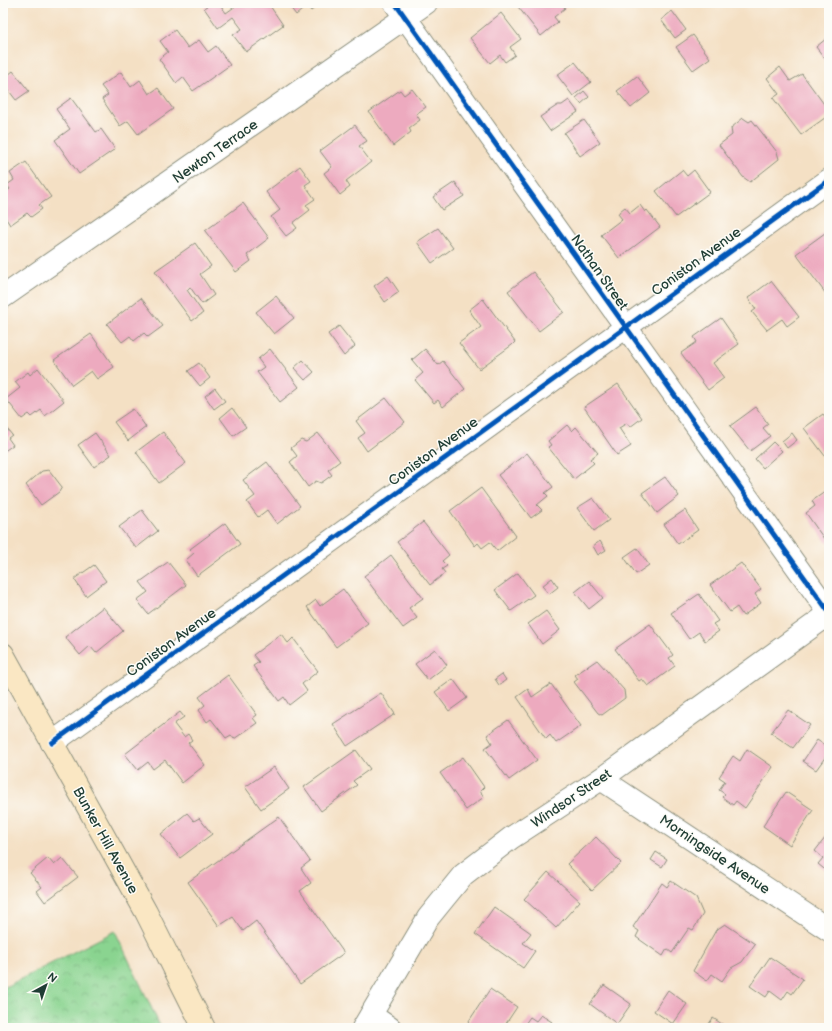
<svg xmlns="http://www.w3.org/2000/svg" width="832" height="1031" viewBox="0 0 832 1031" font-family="'Balsamiq Sans',sans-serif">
	<defs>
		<pattern id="park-crowns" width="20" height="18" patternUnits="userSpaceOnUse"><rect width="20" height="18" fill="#8ad490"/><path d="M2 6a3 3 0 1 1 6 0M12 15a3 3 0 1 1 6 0" fill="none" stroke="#70ad76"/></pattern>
	</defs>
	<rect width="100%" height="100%" fill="#fdfcf7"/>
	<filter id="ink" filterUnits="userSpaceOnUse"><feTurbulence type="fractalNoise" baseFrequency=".025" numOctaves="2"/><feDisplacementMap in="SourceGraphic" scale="8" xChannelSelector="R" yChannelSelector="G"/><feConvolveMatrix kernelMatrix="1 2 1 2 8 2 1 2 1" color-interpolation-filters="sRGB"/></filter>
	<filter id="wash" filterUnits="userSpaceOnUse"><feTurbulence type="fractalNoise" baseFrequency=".012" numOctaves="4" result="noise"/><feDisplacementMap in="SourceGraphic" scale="16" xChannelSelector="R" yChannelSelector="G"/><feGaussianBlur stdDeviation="0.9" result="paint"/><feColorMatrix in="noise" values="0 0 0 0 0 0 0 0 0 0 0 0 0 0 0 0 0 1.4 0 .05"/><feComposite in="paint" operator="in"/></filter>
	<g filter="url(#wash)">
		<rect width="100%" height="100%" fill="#f4e0c4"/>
		<!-- park -->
		<path fill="url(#park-crowns)" stroke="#548862" d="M115,931L161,1028H3V988Z"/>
		<g id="blocks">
			<!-- building -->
			<g fill="#edaabf">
				<path d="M211,3H219L226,13L240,3H268L283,25L246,52L233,35L242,29L233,17L218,28L204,8Z"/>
				<path d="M287,3H321L311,11L307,6L296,15Z"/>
				<path d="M515,3H561L565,8L554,17L558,22L541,36Z"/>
				<path d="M672,11L686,30L675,38L661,20Z"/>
				<path d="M501,13L521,39L510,47L515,55L505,62L500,55L490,63L470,38Z"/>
				<path d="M175,30L188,48L199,40L208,52L216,46L230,65L193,91L183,77L176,83L159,59L168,52L160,41Z"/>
				<path d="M693,35L710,58L693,70L676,47Z"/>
				<path d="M827,38L829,40V64L816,47Z"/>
				<path d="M575,62L591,82L573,96L557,75Z"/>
				<path d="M780,67L790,81L802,74L829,111V115L801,135L773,98L779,94L767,78Z"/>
				<path d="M13,71L29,91L16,100L3,83V79Z"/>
				<path d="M121,72L131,87L140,80L149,94L158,88L173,109L138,134L128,121L120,126L102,99L108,95L101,86Z"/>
				<path d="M637,76L650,93L631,108L617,91Z"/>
				<path d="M412,89L426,107L416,114L420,120L409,128L411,132L393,146L369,112L400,90L404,95Z"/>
				<path d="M584,91L589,97L581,104L576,98Z"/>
				<path d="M71,98L96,132L101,129L115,149L79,174L55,140L70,129L56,109Z"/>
				<path d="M569,100L578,112L550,131L540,117L558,105H562Z"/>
				<path d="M743,118L749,122L752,120L777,152L779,159L750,182L743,177L719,145L732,135L731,128Z"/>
				<path d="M584,120L600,142L580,156L564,133Z"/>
				<path d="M355,125L367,141L359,146L371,162L346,181L350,187L340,195L324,173L332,167L320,151Z"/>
				<path d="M26,162L51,197L39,205L42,209L31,217L27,213L10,225L3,214V205L6,203L3,198V194L10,189L7,185L14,180L10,173Z"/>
				<path d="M300,166L311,181L305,185L315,199L306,205L310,210L293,223L297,228L286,236L271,217L280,210L266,192Z"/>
				<path d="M682,170L687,176L694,170L710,192L676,217L656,191Z"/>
				<path d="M455,182L464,196L442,210L433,197Z"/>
				<path d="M243,203L269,238L247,255L251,261L236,272L205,231Z"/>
				<path d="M640,205L645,212L647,210L660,227L619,258L601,235L622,219L618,214L620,211L625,207L630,213Z"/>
				<path d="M438,228L453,248L432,263L417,242Z"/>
				<path d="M829,230V298L796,254Z"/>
				<path d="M195,243L211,266L200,274L214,295L202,304L190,287L187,290L203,313L192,321L155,271Z"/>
				<path d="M533,272L564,312L539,331L508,291Z"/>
				<path d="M388,276L399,292L385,302L374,286Z"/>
				<path d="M771,281L799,317L787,326L782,319L767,330L752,312L756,309L748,298Z"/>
				<path d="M276,296L294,318L274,334L256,312Z"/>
				<path d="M141,298L163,326L148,337L144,333L134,341L130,336L122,342L107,324Z"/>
				<path d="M483,299L515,342L512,345L479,369L459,343L481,327L469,310Z"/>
				<path d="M721,318L739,344L713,363L724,378L708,390L681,353L697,342L694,337Z"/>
				<path d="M339,326L355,346L344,356L328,334Z"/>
				<path d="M91,334L114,367L97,379L91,371L72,385L54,360Z"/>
				<path d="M270,349L299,387L280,402L257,372L264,367L258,359Z"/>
				<path d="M425,349L438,365L443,361L465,389L443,407L438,400L434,403L415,380L423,373L412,360Z"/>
				<path d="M303,360L314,372L305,380L294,368Z"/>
				<path d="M199,363L210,378L200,386L188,371Z"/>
				<path d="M38,368L64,401L45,416L41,410L32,417L29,414L22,419L6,399L20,388L15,382L28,372L30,375Z"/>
				<path d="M618,384L642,418L630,427L627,423L619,428L631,446L617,455L584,407Z"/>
				<path d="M215,388L225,401L214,409L205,396Z"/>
				<path d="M386,398L405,422L367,451L358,438L365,433L356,421Z"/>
				<path d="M756,407L768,424L763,428L770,436L750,451L730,426Z"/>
				<path d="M232,408L246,427L233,436L220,418Z"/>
				<path d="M133,409L146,427L128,441L114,422Z"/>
				<path d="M823,414L829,422V459L828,460L804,428Z"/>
				<path d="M3,424L12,435L8,438L13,445L3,452Z"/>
				<path d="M567,425L572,431L576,427L598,453L590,459L594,463L574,479L548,447L551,445L548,441Z"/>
				<path d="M163,432L186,463L159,483L136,452Z"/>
				<path d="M95,433L111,455L94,467L78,445Z"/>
				<path d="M318,433L340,461L328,470L332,475L321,483L316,481L308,487L290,462L297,456L291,448L301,440L306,442Z"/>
				<path d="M792,433L797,440L787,448L782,441Z"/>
				<path d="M773,442L782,451L763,468L755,459Z"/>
				<path d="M527,453L553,487L545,493L548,496L537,505L542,510L531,518L498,475Z"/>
				<path d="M267,462L300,506L277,524L267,510L258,517L247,502L255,496L243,480Z"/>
				<path d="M49,470L62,487L59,492L41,505L26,485L42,471Z"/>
				<path d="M665,477L679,496L657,513L642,493Z"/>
				<path d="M481,488L516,536L497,551L490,542L482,548L478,543L475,546L450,511Z"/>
				<path d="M829,489V542L827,543L806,513L815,506L812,501Z"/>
				<path d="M593,498L609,520L594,531L577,508Z"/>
				<path d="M142,510L158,531L136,548L119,527Z"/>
				<path d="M685,510L698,530L678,544L664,524Z"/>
				<path d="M423,522L449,555L442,561L447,566L442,569L445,573L430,585L397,542Z"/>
				<path d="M225,523L240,544L197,576L186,560L194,553L190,549Z"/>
				<path d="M600,541L606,550L598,555L593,546Z"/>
				<path d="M637,548L649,565L636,574L624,557Z"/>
				<path d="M391,555L423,598L409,608L417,618L403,628L364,576Z"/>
				<path d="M168,562L186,585L148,614L137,600L148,592L140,582Z"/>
				<path d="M741,563L761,589L755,594L761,603L743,616L737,607L730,612L710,585Z"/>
				<path d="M94,565L106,581L86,596L74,579Z"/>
				<path d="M518,573L534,595L511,611L495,590Z"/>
				<path d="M552,578L558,587L549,594L542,586Z"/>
				<path d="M589,581L603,598L589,609L575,592Z"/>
				<path d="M343,589L368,623L336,647L307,607L316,600L320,606Z"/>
				<path d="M699,594L718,621L713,624L719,631L705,641L699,632L689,639L671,613Z"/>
				<path d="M103,607L123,631L96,653L90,646L80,655L65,637Z"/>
				<path d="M546,611L560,630L542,644L528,624Z"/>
				<path d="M650,624L673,655L669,658L675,666L648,686L642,679L639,681L615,649Z"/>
				<path d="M281,634L288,643L293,638L318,671L302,684L307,691L289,705L284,697L279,701L253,666L259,662L253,655Z"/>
				<path d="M435,649L447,665L428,680L415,664Z"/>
				<path d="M597,660L624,690L625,698L602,715L598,713L574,682L578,679L575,675Z"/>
				<path d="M502,674L506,680L499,685L495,679Z"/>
				<path d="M228,675L257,715L253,718L257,723L234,739L231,735L226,738L211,719L207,722L199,710L205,705L199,697Z"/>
				<path d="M453,679L467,698L449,711L435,692Z"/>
				<path d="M551,684L581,726L556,743L550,735L546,739L517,697L528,689L532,697Z"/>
				<path d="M381,693L395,714L347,746L333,724Z"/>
				<path d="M788,710L810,725L793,748L771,733Z"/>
				<path d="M180,712L184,717L174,724L184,737L188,734L192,740L188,743L205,765L182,783L165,760L153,769L148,762L138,770L125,754Z"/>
				<path d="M508,720L537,760L509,780L485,748L492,743L487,735Z"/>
				<path d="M817,740L829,748V752L816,770L803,761Z"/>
				<path d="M747,749L773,767L745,808L736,801L733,805L722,797L725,794L719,790L725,781L719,777L733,756L740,761Z"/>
				<path d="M356,750L370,769L353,781L357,785L321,811L304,787Z"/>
				<path d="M463,757L484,787L480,791L484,797L466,810L440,773Z"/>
				<path d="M274,767L289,789L261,809L245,787Z"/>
				<path d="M786,792L813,810L790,845L763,826Z"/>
				<path d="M187,813L194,821L199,818L212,834L180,858L161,834Z"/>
				<path d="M279,817L310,861L301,868L311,883L300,891L344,953L300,984L256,921L243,931L233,917L219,926L188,882Z"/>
				<path d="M829,833V873L818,864L823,858L815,851Z"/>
				<path d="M596,837L621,863L592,890L567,864Z"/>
				<path d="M656,852L667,859L662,867L651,860Z"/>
				<path d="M48,858L54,865L62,858L78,877L45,902L37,891L42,887L30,873Z"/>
				<path d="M548,872L580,901L556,928L524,899Z"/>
				<path d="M671,881L696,898L703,914L693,930L689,928L672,953L667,949L663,956L636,937L639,931L633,927L662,883L667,887Z"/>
				<path d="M494,907L531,933L523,943L535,951L523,968L475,934Z"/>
				<path d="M725,924L755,944L742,962L731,968L722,981L712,974L707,981L693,971L716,930Z"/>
				<path d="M770,957L803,979L792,994L788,991L782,1000L770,991L766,997L750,986Z"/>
				<path d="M604,985L631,1004L617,1024L590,1004Z"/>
				<path d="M490,989L517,1007L503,1028H468L465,1027Z"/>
				<path d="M668,990L687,1004L673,1024L654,1011Z"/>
				<path d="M541,1015L552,1022L548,1028H522L530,1017L536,1021Z"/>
				<path d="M713,1018L728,1028H706Z"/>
			</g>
		</g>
	</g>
	<g filter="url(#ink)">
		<use href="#blocks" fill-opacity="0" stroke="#8a8e7c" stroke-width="1"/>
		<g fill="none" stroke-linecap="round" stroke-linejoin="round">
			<!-- street casing -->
			<g stroke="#8a8e7c" stroke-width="24">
				<g id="street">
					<path d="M395,3L829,612"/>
					<path d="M3,297L426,3"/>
					<path d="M52,743L829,180"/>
					<path d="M601,779L829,930"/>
					<path d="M371,1015L390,1028"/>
					<path d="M363,1028L428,918L463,875L511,838L601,779L829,614"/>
				</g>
			</g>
			<!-- secondary casing -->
			<g stroke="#8a8e7c" stroke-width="24">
				<path id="secondary" d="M3,654L146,912L204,1028"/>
			</g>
			<!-- street -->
			<use href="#street" stroke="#fff" stroke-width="22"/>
			<!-- secondary -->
			<use href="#secondary" stroke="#fae7c3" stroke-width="22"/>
			<!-- cycleway casing -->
			<g stroke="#fdfcf7" stroke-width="8">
				<g id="cycleway">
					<path d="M395,3L829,612"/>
					<path d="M52,743L829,180"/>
				</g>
			</g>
			<!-- cycleway -->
			<use href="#cycleway" stroke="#0057b8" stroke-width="5"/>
		</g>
	</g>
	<g text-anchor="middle" stroke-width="3" stroke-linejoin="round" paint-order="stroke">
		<!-- street labels -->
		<g font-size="14" fill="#1f3d34" stroke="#fdfcf7">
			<text transform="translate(215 151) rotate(-35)" y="5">Newton Terrace</text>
			<text transform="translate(696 261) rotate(-36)" y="5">Coniston Avenue</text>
			<text transform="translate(600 272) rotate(55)" y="5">Nathan Street</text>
			<text transform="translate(433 451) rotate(-36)" y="5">Coniston Avenue</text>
			<text transform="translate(171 642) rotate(-36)" y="5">Coniston Avenue</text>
			<text transform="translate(571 798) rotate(-34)" y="5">Windsor Street</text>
			<text transform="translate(106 840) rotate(61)" y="5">Bunker Hill Avenue</text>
			<text transform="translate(715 854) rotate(34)" y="5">Morningside Avenue</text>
		</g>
	</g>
	<!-- margin -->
	<rect width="832" height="1031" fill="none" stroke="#fdfcf7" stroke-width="16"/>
	<!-- north arrow -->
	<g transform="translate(46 985) rotate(40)" stroke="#fdfcf7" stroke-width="3" paint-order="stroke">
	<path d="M0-3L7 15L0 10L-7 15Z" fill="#1f3d34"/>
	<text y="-6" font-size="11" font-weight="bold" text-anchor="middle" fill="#1f3d34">N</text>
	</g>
</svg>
